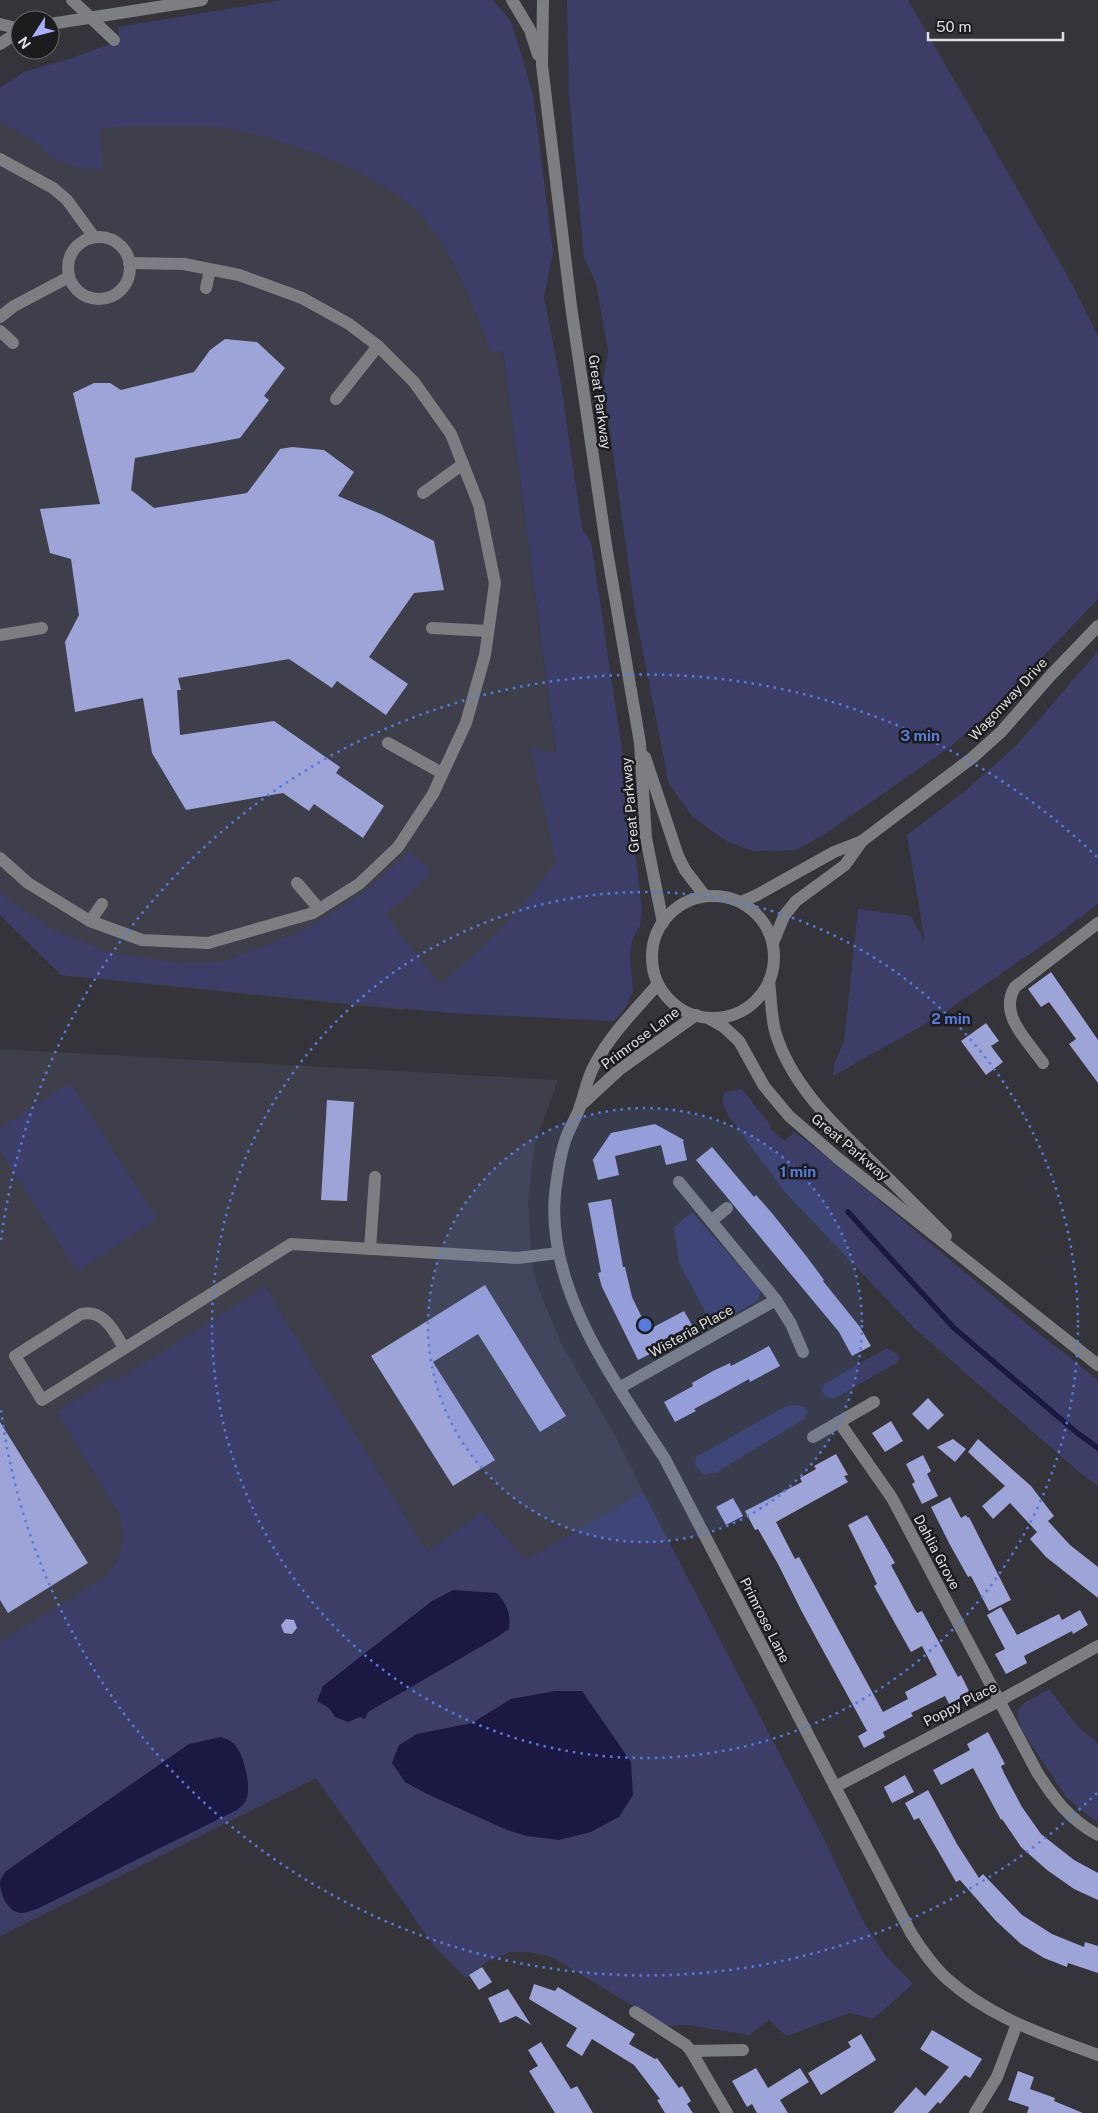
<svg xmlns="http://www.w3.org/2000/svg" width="1098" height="2113" viewBox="0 0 1098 2113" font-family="'Public Sans',sans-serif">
	<rect width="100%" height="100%" fill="#34343a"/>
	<!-- built -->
	<g fill="#3e3f4a">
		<path d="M119,65L442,203L503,350L556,754L581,915L403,1010L61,975L0,915V88L24,72Z"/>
		<path d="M0,1049L558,1080L535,1143L528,1202L532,1266L540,1293L563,1347L616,1437L643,1492L526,1560L483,1511L0,1869Z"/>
	</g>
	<!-- green -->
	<g fill="#3c3e68">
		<path d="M281,0H493L511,21L533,94L553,253L544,297L561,384L582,528L591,542L628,790L642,909L640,925L632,940L630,956L633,991L626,1007L614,1021L450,1013L61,975L0,915V891L5,897L54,930L109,953L178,963L223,962L303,931L364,892L410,852L431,871L409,894L385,914L440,984L477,952L514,915L556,862L531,748L556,753L503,351L491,352C472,304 454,250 418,212C380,172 280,137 225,128C215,126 202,127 191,126C161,126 131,126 100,128L103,170L80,168L52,158L36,142L0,121V88L24,72L69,59L119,41L118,27Z"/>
		<path d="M567,0H908L1070,280L1098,336V599L987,715L950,747L825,834L796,850L753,851L726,841L693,817L669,784L635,612L603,381L608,351L596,283L584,258L569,96Z"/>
		<path d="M1098,651V904L1056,936L939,1016L833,1076L834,1064L844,1042L858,909L911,916L925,942L907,835L965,791L1017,745Z"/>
		<path d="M70,1083L157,1219L77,1271L0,1151V1128Z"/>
		<path d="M742,1089L771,1126L770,1129L785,1141L794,1132L825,1155L1023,1321L1098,1380V1486L1078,1471L914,1328L785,1192L729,1117C725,1108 720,1102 725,1092Z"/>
		<path d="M692,1212L761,1291L757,1301L716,1325L711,1322L679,1263L674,1227Z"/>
		<path d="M265,1287L427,1552L483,1511L526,1560L643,1492L822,1835L863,1921L886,1956L913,1984L873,2019L850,2013L786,2036L769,2020L749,2035L688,2025L666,2026L552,1957L530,1952H510L487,1962L466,1978L434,1946L316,1778L0,1936V1642L104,1578C122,1560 127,1540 120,1516L57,1412L112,1378L115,1382Z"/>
		<path d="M887,1348L897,1354L900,1359L895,1364L833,1399L825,1396L821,1389L824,1384Z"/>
		<path d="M798,1405L805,1408L808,1412L804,1419L717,1472L704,1475L695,1465L696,1457L786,1406Z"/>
		<path d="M1049,1689L1077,1726L1098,1743V1823L1067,1798L1021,1729L1017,1711L1024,1703Z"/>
	</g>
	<!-- water -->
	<g fill="#1b1943">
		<path d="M453,1590L497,1593C507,1605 511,1613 509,1629L494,1639L368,1712L365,1719L360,1717L348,1722L335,1717L329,1708L317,1701L323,1686L432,1601Z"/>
		<path d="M555,1691H582L631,1762L633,1795L619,1817L591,1832L559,1840L526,1836L507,1830L427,1794L405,1782L392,1763L399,1745L417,1734L472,1723L511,1699Z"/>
		<path d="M221,1737C226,1739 232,1741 235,1745C244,1754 253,1791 245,1802C243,1805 239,1808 237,1810L37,1909C32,1910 26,1913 21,1913C7,1912 0,1893 0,1882C1,1878 4,1874 6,1871L189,1744Z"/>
	</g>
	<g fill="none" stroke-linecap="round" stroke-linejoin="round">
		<!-- stream -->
		<path stroke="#1b1943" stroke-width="5.5" d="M848,1212L954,1328L1076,1432L1098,1448"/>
	</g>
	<!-- building -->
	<g fill="#9ea3d8">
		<path d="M225,339L257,342L285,368L264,396L269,400L240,438L135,458L131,490L154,508L247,493L280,449L292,447L324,450L354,472L338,496L381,514L434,541L444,590L414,593L369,657L408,684L386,715L337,681L332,688L289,659L178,678L181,690H177L180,735L274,721L340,767L336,773L384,806L363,838L314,804L309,811L283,793L186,810L152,753L143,698L75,712L65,642L79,615L71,559L50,553L40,509L100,504L73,393L94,383H110L121,390L194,372L210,350Z"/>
		<path d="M1051,972L1098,1040V1083L1069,1044L1076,1039L1049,1002L1041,1007L1028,989Z"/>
		<path d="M986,1023L999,1041L991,1046L1003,1062L986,1075L961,1041Z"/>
		<path d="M327,1100L354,1102L347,1201L321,1200Z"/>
		<path d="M655,1124L684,1140L683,1141L687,1160L666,1165L661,1145L615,1156L619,1175L598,1180L593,1160L592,1161L611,1133Z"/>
		<path d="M712,1147L754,1197L756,1195L771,1212L807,1257L824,1280L823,1281L860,1327L871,1346L852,1356L839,1332L696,1160Z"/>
		<path d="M611,1199L623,1267H625L632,1297L647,1328L650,1329L684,1311L692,1325L657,1343L660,1349L638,1360L602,1287L598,1273L601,1272L588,1203Z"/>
		<path d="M485,1285L566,1416L540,1432L478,1334L433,1362L495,1460L453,1486L371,1356Z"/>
		<path d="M769,1346L780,1366L750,1382L749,1379L722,1394L694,1409L696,1411L675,1422L664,1402L693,1386L692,1383L713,1371L730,1363L731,1366Z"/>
		<path d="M928,1398L944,1415L928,1430L912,1414Z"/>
		<path d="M891,1421L903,1441L885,1452L872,1433Z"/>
		<path d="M0,1422L88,1563L8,1613L0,1600Z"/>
		<path d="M953,1439L966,1449L955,1462L937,1447Z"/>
		<path d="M978,1439L1031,1486L1054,1516L1048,1521L1070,1545L1098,1567V1598L1046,1557L1030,1539L1037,1532L1010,1503L993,1519L982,1506L1005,1486L968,1452Z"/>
		<path d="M836,1454L848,1475L844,1476L848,1482L776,1522L795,1559L799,1557L883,1712L908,1699L905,1692L937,1675L922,1646L911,1652L874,1586L877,1584L848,1525L867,1515L895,1563L891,1565L914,1608L917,1613L922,1611L958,1677L961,1675L970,1693L949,1704L945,1696L911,1713L913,1716L883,1732L885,1737L864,1748L858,1736L867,1731L802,1612L778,1564L758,1529L755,1530L745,1511L802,1482L800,1478L816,1469L814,1466Z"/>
		<path d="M923,1455L931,1471L927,1474L938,1496L922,1504L912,1484L915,1482L906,1464Z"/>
		<path d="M950,1497L961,1518L966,1515L968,1518L969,1517L1011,1600L989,1611L971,1576L968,1577L949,1543L931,1507Z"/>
		<path d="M733,1498L743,1516L726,1525L716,1507Z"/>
		<path d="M1001,1607L1017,1635L1059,1614L1062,1620L1080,1610L1088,1625L1073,1634L1072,1631L1024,1656L1027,1663L1006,1674L995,1654L1005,1649L987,1615Z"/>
		<path d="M286,1619L294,1620L297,1628L292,1634L284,1633L281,1625Z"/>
		<path d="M988,1732L1005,1764L1001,1766L1004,1773L1022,1807L1041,1834L1074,1860L1098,1873V1900L1074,1889L1047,1870L1021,1847L1002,1819L1001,1820L973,1768L941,1785L933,1770L970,1750L967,1744Z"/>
		<path d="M905,1775L914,1792L892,1803L884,1787Z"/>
		<path d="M928,1790L957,1844L979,1878L983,1874L1022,1915L1052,1934L1084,1947L1085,1942L1098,1946V1973L1068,1963L1067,1967L1044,1958L1021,1944L996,1921L960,1880L956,1882L919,1818L914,1820L905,1803Z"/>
		<path d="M482,1967L492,1982L479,1990L469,1975Z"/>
		<path d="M534,1984L555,1991L558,1987L635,2034L629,2044L655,2059L657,2058L679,2088L682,2086L691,2101L687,2104L693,2113H665L657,2100L660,2099L634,2065L592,2039L582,2056L566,2046L577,2028L529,1999Z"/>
		<path d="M508,1989L531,2025L516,2016L500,2023L488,1998Z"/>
		<path d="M932,2030L982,2059L970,2078L965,2075L940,2104L938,2102L928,2113H893L916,2087L925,2096L949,2067L920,2049Z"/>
		<path d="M861,2034L876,2060L821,2095L808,2073L851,2047L848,2042Z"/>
		<path d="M541,2042L571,2089L577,2086L593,2113H555L529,2071L538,2066L528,2050Z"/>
		<path d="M756,2068L768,2088L800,2068L809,2082L780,2100L788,2113H757L752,2104L747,2107L732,2081Z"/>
		<path d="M1018,2071L1034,2077L1030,2089L1055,2098L1054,2101L1083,2113H1027L1029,2107L1008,2100Z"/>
	</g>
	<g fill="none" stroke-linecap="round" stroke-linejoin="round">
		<!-- minor -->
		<g stroke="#7d7e81" stroke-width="12">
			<path d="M72,0L114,40"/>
			<path d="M512,0L530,30L538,55"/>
			<path d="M543,0L542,65L571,306L606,545L640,743L646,838L663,923"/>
			<path d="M0,24L20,29"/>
			<path d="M50,24L202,0"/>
			<path d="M0,44L20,31"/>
			<path d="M0,159L53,188L67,200L94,237"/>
			<circle cx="99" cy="268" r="31"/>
			<path d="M206,288L210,270"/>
			<path d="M0,317L14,306L69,277"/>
			<path d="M0,331L13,343"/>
			<path d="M336,399L378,346"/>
			<path d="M423,493L463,464"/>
			<path d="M432,628L488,631"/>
			<path d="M0,635L42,628"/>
			<path d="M388,743L442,773"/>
			<path d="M645,757L678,856L685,870L705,896"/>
			<path d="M0,858L28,883L90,921L142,940L208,943L313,913L359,884L398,847L433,794L466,723L485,655L495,583L479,505L451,434L414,382L378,346L349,324L302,298L239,275L184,264L129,263"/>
			<path d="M297,883L319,909"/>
			<circle cx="713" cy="957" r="61"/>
			<path d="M741,902L757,895L834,852L862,841L972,758L1001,732L1051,675L1098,626"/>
			<path d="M90,921L102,904"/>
			<path d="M773,943L784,916L796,901L845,865L862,841"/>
			<path d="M769,981C771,997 771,1015 775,1031C790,1084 835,1126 874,1164C898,1188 922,1212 946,1236"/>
			<path d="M658,984C636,1009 611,1034 595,1064C587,1078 585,1092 580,1107C576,1118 570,1127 566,1138C560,1155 557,1176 555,1194C546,1290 616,1383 665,1459L911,1933C921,1949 932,1965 946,1978C989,2017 1044,2035 1098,2055"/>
			<path d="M708,1018L724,1027L739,1041L764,1086L789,1116L840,1160L1098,1365"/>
			<path d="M1043,1063C1027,1040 998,1014 1015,987L1098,923"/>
			<path d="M580,1106L620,1069L696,1015"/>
			<path d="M679,1182L776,1300L791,1324L803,1352"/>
			<path d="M711,1221L727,1208"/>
			<path d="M370,1249L375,1177"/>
			<path d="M124,1348C114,1331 104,1309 81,1314L15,1356L42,1400L291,1244L517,1258L558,1253"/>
			<path d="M619,1388L776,1300"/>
			<path d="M839,1422L892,1498L1037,1772C1054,1799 1070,1820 1098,1835"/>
			<path d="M813,1437L874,1402"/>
			<path d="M835,1787L999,1701L1098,1646"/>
			<path d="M635,2012L686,2045L691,2051L743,2050"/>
			<path d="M691,2051L727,2113"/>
			<path d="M975,2113L997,2077L1017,2024"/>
		</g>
	</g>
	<!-- distance rings -->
	<circle cx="645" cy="1325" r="217" fill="#577adb" fill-opacity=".12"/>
	<g fill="none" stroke="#577adb" stroke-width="2.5" stroke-dasharray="2.5 5">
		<circle cx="645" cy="1325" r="217"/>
		<circle cx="645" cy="1325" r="433"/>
		<path d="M1097 1793A650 650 0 0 1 1 1410M1 1240A650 650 0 0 1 1097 857"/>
	</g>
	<g text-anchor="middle" stroke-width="5" stroke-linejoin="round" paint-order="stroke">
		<!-- street labels -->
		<g font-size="14" fill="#dfdfe3" stroke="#1c1c1f">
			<text transform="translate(600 402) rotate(82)" y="5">Great Parkway</text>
			<text transform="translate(1008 699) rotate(-47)" y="5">Wagonway Drive</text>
			<text transform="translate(630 805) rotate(-95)" y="5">Great Parkway</text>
			<text transform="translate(640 1038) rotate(-37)" y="5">Primrose Lane</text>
			<text transform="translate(850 1147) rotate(40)" y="5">Great Parkway</text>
			<text transform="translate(691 1331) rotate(-29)" y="5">Wisteria Place</text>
			<text transform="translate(937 1552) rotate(62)" y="5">Dahlia Grove</text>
			<text transform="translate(765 1620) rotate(63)" y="5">Primrose Lane</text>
			<text transform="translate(960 1704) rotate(-27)" y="5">Poppy Place</text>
		</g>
	</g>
	<circle cx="645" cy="1325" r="8" fill="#577adb" stroke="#1c1c1f" stroke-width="2.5"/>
	<g font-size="15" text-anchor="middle" font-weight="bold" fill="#577adb" stroke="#1c1c1f" stroke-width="5" stroke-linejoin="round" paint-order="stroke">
		<text x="920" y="741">3 min</text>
		<text x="951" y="1024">2 min</text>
		<text x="798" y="1177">1 min</text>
	</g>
	<!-- north arrow -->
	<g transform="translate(35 35) rotate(234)"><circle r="24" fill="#1c1c1f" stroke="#6a6a6d"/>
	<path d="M0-4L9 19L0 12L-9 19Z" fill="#abaffb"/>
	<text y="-8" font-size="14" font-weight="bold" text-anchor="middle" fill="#dfdfe3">N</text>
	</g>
	<!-- scale -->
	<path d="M928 32v8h135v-8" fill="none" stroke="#dfdfe3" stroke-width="2.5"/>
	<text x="936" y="32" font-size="15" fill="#dfdfe3" stroke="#1c1c1f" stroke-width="4" paint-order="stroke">50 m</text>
</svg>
